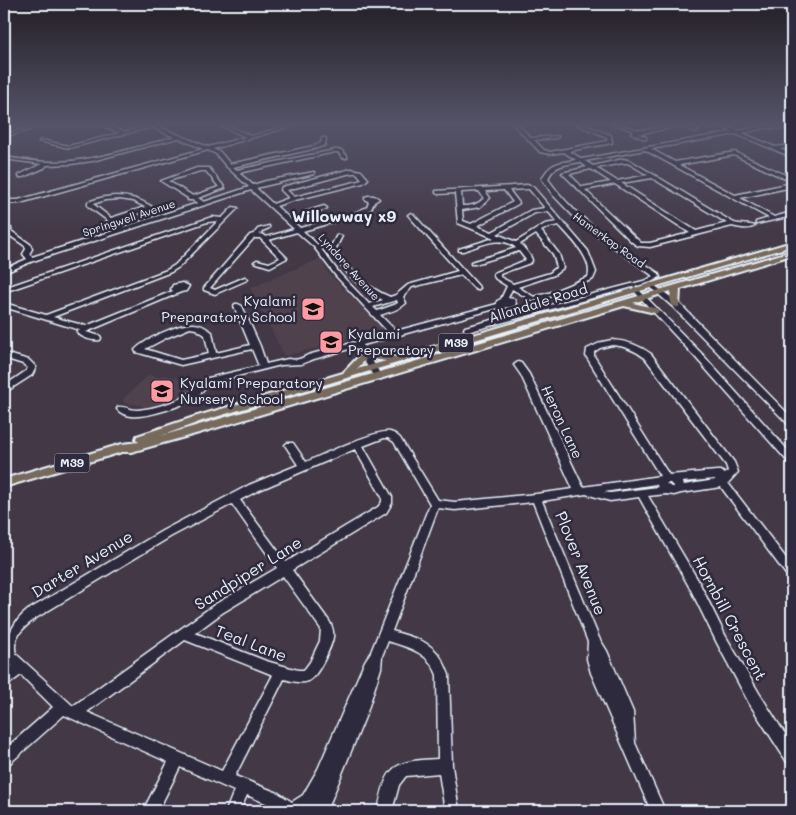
<svg xmlns="http://www.w3.org/2000/svg" width="796" height="815" viewBox="0 0 796 815" font-family="Mali,sans-serif">
	<rect width="100%" height="100%" fill="#423846"/>
	<filter id="ink" filterUnits="userSpaceOnUse"><feTurbulence type="fractalNoise" baseFrequency=".02" numOctaves="2"/><feDisplacementMap in="SourceGraphic" scale="10" xChannelSelector="R" yChannelSelector="G"/><feConvolveMatrix kernelMatrix="1 2 1 2 8 2 1 2 1" color-interpolation-filters="sRGB"/></filter>
	<g filter="url(#ink)">
		<!-- built -->
		<g fill="#4f424d">
			<path d="M321,258L328,273L386,330L289,355H284L250,288Z"/>
			<path d="M148,375L156,377L166,375L186,381L195,392L187,396L186,393L175,396L176,399L149,407L124,403L123,399Z"/>
		</g>
		<g fill="none" stroke-linecap="round" stroke-linejoin="round">
			<!-- minor casing -->
			<g stroke="#e8f1f8" stroke-width="3">
				<g id="minor">
					<path d="M4,124H9L4,126Z"/>
					<path d="M42,124H105L125,132L148,126L146,124H152L208,147L246,137L217,124H223L251,136L292,124H299L213,149L220,152L230,164L314,146L321,143L322,138H326L325,145L317,148L233,167L237,170L335,150H341L347,156V158H343L338,152H335L239,173L253,185L266,181L314,172V174L256,188L273,204L289,198L281,190L282,187L351,169L361,171L368,179L363,183L295,200L276,206L300,228L354,213L367,207L369,202L365,199V197C370,195 375,195 379,199L374,202L371,209L358,215L303,231L318,245L340,274L369,304L383,300C359,289 343,271 330,248L337,235L342,236L336,248C349,271 366,287 390,297L396,295L408,285L458,271L409,216L408,215L411,213L413,214L480,288L477,290L475,289L461,275L412,287L403,297L406,303C399,310 389,312 380,315L396,331L497,304V301L501,299L507,286L496,279L493,275L494,273L526,260L519,251L475,264H471V262L516,248C501,234 480,246 463,251H459V249L494,238L458,223L455,193L438,194L436,193V191L527,185L533,187L588,251L596,272L593,279L556,295L533,301L512,289L508,298L514,299L516,304C513,308 507,308 502,307L363,345L382,377L381,379H375L356,347L314,359L301,364L281,365L210,383C204,387 202,393 196,397C184,406 146,418 131,416C125,415 120,413 117,409L118,407C125,406 130,410 137,410C152,409 178,402 190,393C196,389 198,383 204,379L259,366L252,349L181,365L136,352L135,350C145,339 179,323 194,324C201,324 206,328 212,332L216,353L250,345L234,306L235,304H238L242,306L260,346L266,364L288,359C296,361 301,359 308,355L389,333L336,276L314,247L297,232L269,240L287,258L270,267L254,262L257,260L269,263L280,258L260,238H254L210,288L215,290L245,277L248,279L247,280L215,294L204,290V288L250,235L254,234L258,229L269,226V228L262,231L260,234L264,235L266,237L294,229L251,190L33,261L4,273V269L27,259L23,254L26,249L25,246L6,233L5,232L7,228H11V231L30,244L32,249L29,254L32,257L119,229L88,206V202C110,193 131,194 151,206V208L146,211L115,221L124,227L198,203L192,200H188V198L161,181L197,168H209L225,188L198,198L204,202L249,187L227,167L216,154L208,150L20,203L4,204V200H18L203,149L178,138L92,161L71,164L47,165L44,168L23,177H19V175L42,164L4,159V157C19,159 34,162 50,162C92,162 134,148 174,137L152,127L69,148L39,141L41,140L69,146L120,133L103,126H43L4,137V135ZM200,171H206L219,187L193,196L168,181ZM351,173H357L362,179L359,181L294,197L287,190ZM527,189H529L545,208L531,210L492,232L477,226L518,204L519,203L509,190ZM504,190L513,202L471,224L463,221L462,210L480,207L489,199L490,198L485,191ZM479,191L484,198C478,205 471,206 462,206L461,192ZM120,199L133,201L145,207L111,218L93,204L105,200ZM548,211L557,222L545,224L516,242L497,234L535,213ZM559,225C570,237 594,260 588,277L552,292L534,297L518,287L554,275L563,268L559,254L541,231L549,227ZM536,234L553,254L557,267L550,273L513,284L500,277V274L530,263L532,261C532,256 523,247 520,244ZM397,300L398,303L394,305L377,311L373,307ZM190,328L196,329L205,335L209,354L181,360L145,349L168,337Z"/>
					<path d="M513,124H517L531,138L558,136V137L556,138L534,140L544,150L550,152L607,141V137L576,124H582L611,135L612,143L569,151L582,159L732,132L716,124H722L737,131L765,126H792V128H765L742,133L775,147L792,145V147L780,149L792,154V157L736,134L651,149L675,162L735,152L792,178V182L734,155L679,165L735,195L792,183V187L740,198L774,217L792,212V216L756,224V222L769,218L645,150L585,161L593,166L623,159L631,161L734,223C740,225 751,224 755,226C748,230 740,228 732,226L650,247L638,246L632,242L562,173L587,167L580,162C566,165 554,164 548,179C576,220 618,245 658,273L660,277L651,282L471,331H465L464,329L465,327L647,280L653,276L578,221L553,195L542,179C550,162 559,163 576,160L564,152L550,154L540,152ZM623,163H628L648,175L617,181L596,168ZM591,169L611,182L582,187L569,174ZM652,178L727,223L696,231L621,183ZM615,184L690,233L650,243H641L585,190Z"/>
					<path d="M614,124C623,124 632,130 641,130C664,131 676,116 699,131L695,132L682,126L638,134L646,137V139H644L631,133L634,131Z"/>
					<path d="M701,124H706L714,128L710,129Z"/>
					<path d="M324,206L327,208L326,209L305,215L302,213Z"/>
					<path d="M233,207L238,208L179,267L171,272L53,317L86,326L173,291L171,289L173,285L182,283L189,286L186,291L181,292L86,332L100,336L101,338L100,340C92,341 82,338 77,332L80,330L4,307V303L46,315L167,270L175,265L218,221L207,222L4,292V288L203,220L212,217L222,218Z"/>
					<path d="M651,283L679,303L792,418V426L789,425L673,307L649,286V284Z"/>
					<path d="M635,287L637,288L702,354L792,455V464L789,463L696,358L633,290L632,289Z"/>
					<path d="M612,340C627,341 639,345 651,354L734,462L738,472L728,483L792,566V579L788,577L721,487L681,493L674,495L666,494L648,496L699,582L725,635L759,693L792,745V764L787,762L749,703L717,643L691,590L639,497L610,501L586,494L542,501L599,638L607,651L633,712L635,743L665,811H651L591,673L587,659L588,642L533,502L455,510L438,508L392,631C422,640 438,643 449,675L452,766L459,811H445L439,773L406,776L399,785L392,811H378C387,766 391,761 438,759L437,675C429,652 409,648 388,641L382,656L381,668L367,712L328,808L329,811H313L308,809L303,811H280L268,804L247,795L240,811H226L234,791L180,767L158,811H143L168,762L64,715L9,764L4,766V750L53,707L21,675L9,684L4,686V672L12,666C0,647 11,623 28,610L162,531L249,485L298,465L285,445L287,443H293L306,462C322,455 377,429 390,432C394,433 397,435 400,438L438,500L455,502L536,494L573,489L521,375L514,365L518,362L521,363L529,374L583,487L660,476L586,356L587,349L602,342ZM612,345C625,346 635,350 645,358L726,465L728,471L725,474L721,471H717L669,475L594,356V352L600,348ZM384,438H388L394,442L430,504L371,652L365,661L318,769L303,795L292,802L278,793L235,776L284,679C292,681 301,684 308,681C317,678 332,646 333,637C334,631 332,626 329,621L292,570L386,513L392,503V497L363,446ZM355,449L382,497V502L378,507L286,562L240,500L257,491ZM715,479V480L684,485L682,482ZM666,483H670L674,487H671ZM656,484L658,487L610,493L604,492ZM232,504L277,568L214,605L73,706L16,654C11,637 24,627 36,618L170,537ZM283,576L321,629L320,641L310,662L304,670H298L266,661L195,633L222,613ZM185,640L273,675L222,771L87,712Z"/>
					<path d="M4,353L29,360L36,367L32,375L4,393V386L26,371L28,368L23,364L4,358Z"/>
				</g>
			</g>
			<!-- major casing -->
			<g stroke="#e8f1f8" stroke-width="4">
				<path id="major" d="M792,242V246L202,421L161,436L792,251V255L680,289L679,307H676L672,305L670,298L671,291L633,303L658,309V313H655L624,306L199,433L131,452H122L4,487V479L122,444L139,442L136,439L137,436L194,417L343,373L362,353L398,357ZM367,358L386,361L357,369Z"/>
			</g>
			<!-- minor -->
			<use href="#minor" fill="#2f2a3d" fill-rule="evenodd"/>
			<!-- major -->
			<use href="#major" fill="#77695c" fill-rule="evenodd"/>
		</g>
	</g>
	<!-- sky -->
	<linearGradient id="sky" x2="0" y2="1"><stop stop-color="#241f26"/><stop offset="0.52" stop-color="#545368"/><stop offset="1" stop-color="#545368" stop-opacity="0"/></linearGradient>
	<rect width="796" height="238" fill="url(#sky)"/>
	<!-- icons -->
	<defs>
		<g id="school-square" transform="scale(1.25)"><rect x="-9" y="-9" width="18" height="18" rx="4" fill="#ff9aa2" stroke="#2f2a3d"/><path d="M0-5L7-2L0 1L-7-2ZM-4 1L0 2.5L4 1V4Q0 6-4 4Z" fill="#111"/></g>
	</defs>
	<g fill-rule="evenodd">
		<use href="#school-square" x="313" y="309"/>
		<use href="#school-square" x="331" y="342"/>
		<use href="#school-square" x="162" y="391"/>
	</g>
	<g text-anchor="middle" stroke-width="5" stroke-linejoin="round" paint-order="stroke">
		<!-- far-street labels -->
		<g font-size="11" fill="#e8f1f8" stroke="#2f2a3d">
			<text transform="translate(129 218) rotate(-18)" y="4">Springwell Avenue</text>
			<text transform="translate(609 240) rotate(36)" y="4">Hamerkop Road</text>
			<text transform="translate(349 267) rotate(48)" y="4">Lyndore Avenue</text>
		</g>
		<!-- shield labels -->
		<g fill="#2f2a3d" stroke="#b0b5c0" stroke-width="1">
			<rect x="438.5" y="333.5" width="35" height="19" rx="4"/>
			<rect x="54.5" y="453.5" width="35" height="19" rx="4"/>
		</g>
		<g font-size="12" font-weight="bold" fill="#e8f1f8">
			<text x="456" y="347">M39</text>
			<text x="72" y="467">M39</text>
		</g>
		<!-- poi labels -->
		<g font-size="14" fill="#e8f1f8" stroke="#2f2a3d" text-anchor="start">
			<text x="296" y="306" text-anchor="end">Kyalami<tspan x="296" dy="16">Preparatory School</tspan></text>
			<text x="348" y="339">Kyalami<tspan x="348" dy="16">Preparatory</tspan></text>
			<text x="180" y="388">Kyalami Preparatory<tspan x="180" dy="16">Nursery School</tspan></text>
		</g>
		<!-- street labels -->
		<g font-size="14" fill="#e8f1f8" stroke="#2f2a3d">
			<text transform="translate(538 303) rotate(-17)" y="5">Allandale Road</text>
			<text transform="translate(562 422) rotate(65)" y="5">Heron Lane</text>
		</g>
		<!-- far-district labels -->
		<g font-size="16" font-weight="bold" fill="#e8f1f8" stroke="#2f2a3d">
			<text x="344" y="222">Willowway x9</text>
		</g>
		<!-- near-street labels -->
		<g font-size="16" fill="#e8f1f8" stroke="#2f2a3d">
			<text transform="translate(581 563) rotate(68)" y="6">Plover Avenue</text>
			<text transform="translate(82 564) rotate(-31)" y="6">Darter Avenue</text>
			<text transform="translate(248 573) rotate(-32)" y="6">Sandpiper Lane</text>
			<text transform="translate(730 618) rotate(62)" y="6">Hornbill Crescent</text>
			<text transform="translate(251 643) rotate(21)" y="6">Teal Lane</text>
		</g>
	</g>
	<!-- margin -->
	<rect width="796" height="815" fill="none" stroke="#2f2a3d" stroke-width="20"/>
	<rect x="10" y="10" width="776" height="795" fill="none" stroke="#e8f1f8" stroke-width="2" filter="url(#ink)"/>
</svg>
